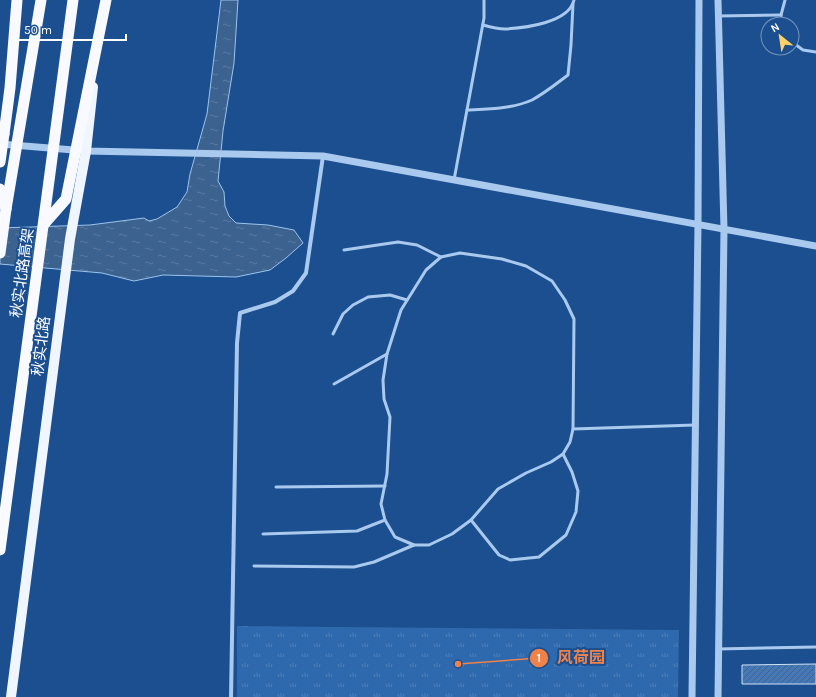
<svg xmlns="http://www.w3.org/2000/svg" width="816" height="697" viewBox="0 0 816 697" font-family="Karla,'Noto Sans SC',sans-serif">
	<defs>
		<pattern id="park-tufts" width="24" height="20" patternUnits="userSpaceOnUse"><rect width="24" height="20" fill="#2e69ad"/><path d="M3 7l-1-3M5 7V3M7 7l1-3M15 17l-1-3M17 17v-4M19 17l1-3" fill="none" stroke="#4d80b9"/></pattern>
		<pattern id="water-ripples" width="26" height="14" patternUnits="userSpaceOnUse"><rect width="26" height="14" fill="#3c6290"/><path d="M2 4q2-2 4 0t4 0M15 11q2-2 4 0t4 0" fill="none" stroke="#597aa1"/></pattern>
		<pattern id="building-hatch" width="6" height="6" patternUnits="userSpaceOnUse"><rect width="6" height="6" fill="#4478b7"/><path d="M-1 1l2-2M0 6l6-6M5 7l2-2" fill="none" stroke="#486282"/></pattern>
	</defs>
	<rect width="100%" height="100%" fill="#1b4f8f"/>
	<!-- park -->
	<path fill="url(#park-tufts)" d="M237,626L679,630L678,697H237Z"/>
	<!-- water -->
	<path fill="url(#water-ripples)" stroke="#9cc4f0" d="M221,0H238L234,63L223,131L218,181L224,192L225,206L229,216L236,223L268,225L294,230L303,243L286,258L270,270L236,277L163,275L134,281L102,273L0,264V228L90,225L144,218L149,221L157,219L177,207L187,192L190,174L207,114Z"/>
	<!-- building -->
	<path fill="url(#building-hatch)" stroke="#cfe3fa" d="M816,664V684H742V665Z"/>
	<g fill="none" stroke-linecap="round" stroke-linejoin="round">
		<!-- service -->
		<g stroke="#a9c9ee" stroke-width="3">
			<path d="M718,16L781,15"/>
			<path d="M781,24V15L785,0"/>
			<path d="M483,25C490,27 498,29 505,29C524,28 569,23 574,0"/>
			<path d="M792,42L803,50L816,52"/>
			<path d="M467,110C488,109 512,109 532,100C545,93 556,84 568,75L571,45L573,4"/>
			<path d="M454,180L484,18V0"/>
			<path d="M344,250L398,242L417,245L441,257"/>
			<path d="M460,253L502,259L526,266L552,281L565,300L574,319L573,429L570,442L563,454L551,462L526,473L498,489L471,520L452,534L429,545H414L395,537L385,520L381,504L387,474L390,417L384,399L383,380L387,354L401,310L426,270L441,257Z"/>
			<path d="M333,334L343,314L353,305L368,297L390,295L407,300"/>
			<path d="M334,384L387,354"/>
			<path d="M573,429L695,425"/>
			<path d="M276,487L385,486"/>
			<path d="M471,520L499,555L510,560L539,557L566,535L576,512L578,491L572,472L563,454"/>
			<path d="M263,534L357,531L385,520"/>
			<path d="M254,566L354,567L374,562L414,545"/>
			<path d="M718,649L816,647"/>
		</g>
		<!-- minor -->
		<path stroke="#a9c9ee" stroke-width="4" d="M231,697L237,343L240,313L275,302L293,291L306,273L323,156"/>
		<!-- tertiary -->
		<g stroke="#a9c9ee" stroke-width="7">
			<path d="M0,144L86,151L323,156L816,246"/>
			<path d="M692,697L698,224L699,0"/>
			<path d="M718,697L724,229L718,0"/>
		</g>
		<!-- primary -->
		<path stroke="#f0f6ff" stroke-width="10" d="M11,697L70,239L86,151L93,87"/>
		<!-- trunk -->
		<g stroke="#f8faff" stroke-width="11">
			<path d="M4,134L10,88L17,0"/>
			<path d="M0,189L6,209"/>
		</g>
		<!-- trunk-bridge -->
		<g stroke="#f8faff" stroke-width="11">
			<path d="M0,162L4,134"/>
			<path d="M44,224L66,199L106,0"/>
			<path d="M0,253L6,209L41,0"/>
			<path d="M0,550L73,0"/>
		</g>
	</g>
	<g text-anchor="middle" stroke-width="4" stroke-linejoin="round" paint-order="stroke">
		<!-- street labels -->
		<g font-size="15" fill="#fff" stroke="#1b4f8f">
			<text transform="translate(22 273) rotate(-82)" y="5">秋实北路高架</text>
			<text transform="translate(41 346) rotate(-83)" y="5">秋实北路</text>
		</g>
	</g>
	<!-- callouts -->
	<path fill="none" stroke="#ee8249" stroke-width="1.5" d="M458 664L539 658"/>
	<g fill="#ee8249" stroke="#1b4f8f" stroke-width="1.5">
		<circle cx="458" cy="664" r="4"/>
		<circle cx="539" cy="658" r="10"/>
	</g>
	<g font-size="12" text-anchor="middle" font-weight="bold" fill="#fff">
		<text x="539" y="662">1</text>
	</g>
	<g font-size="16" text-anchor="middle" font-weight="bold" fill="#ee8249" stroke="#1b4f8f" stroke-width="4" stroke-linejoin="round" paint-order="stroke">
		<text x="581" y="663">风荷园</text>
	</g>
	<!-- north arrow -->
	<g transform="translate(780 36) rotate(330)"><circle r="19" fill="#1b4f8f" stroke="#7695bc"/>
	<path d="M0-3L7 15L0 10L-7 15Z" fill="#ffd166"/>
	<text y="-6" font-size="11" font-weight="bold" text-anchor="middle" fill="#ffffff">N</text>
	</g>
	<!-- scale -->
	<path d="M18 34v6h108v-6" fill="none" stroke="#ffffff" stroke-width="2"/>
	<text x="24" y="34" font-size="12" fill="#ffffff" stroke="#1b4f8f" stroke-width="3" paint-order="stroke">50 m</text>
</svg>
